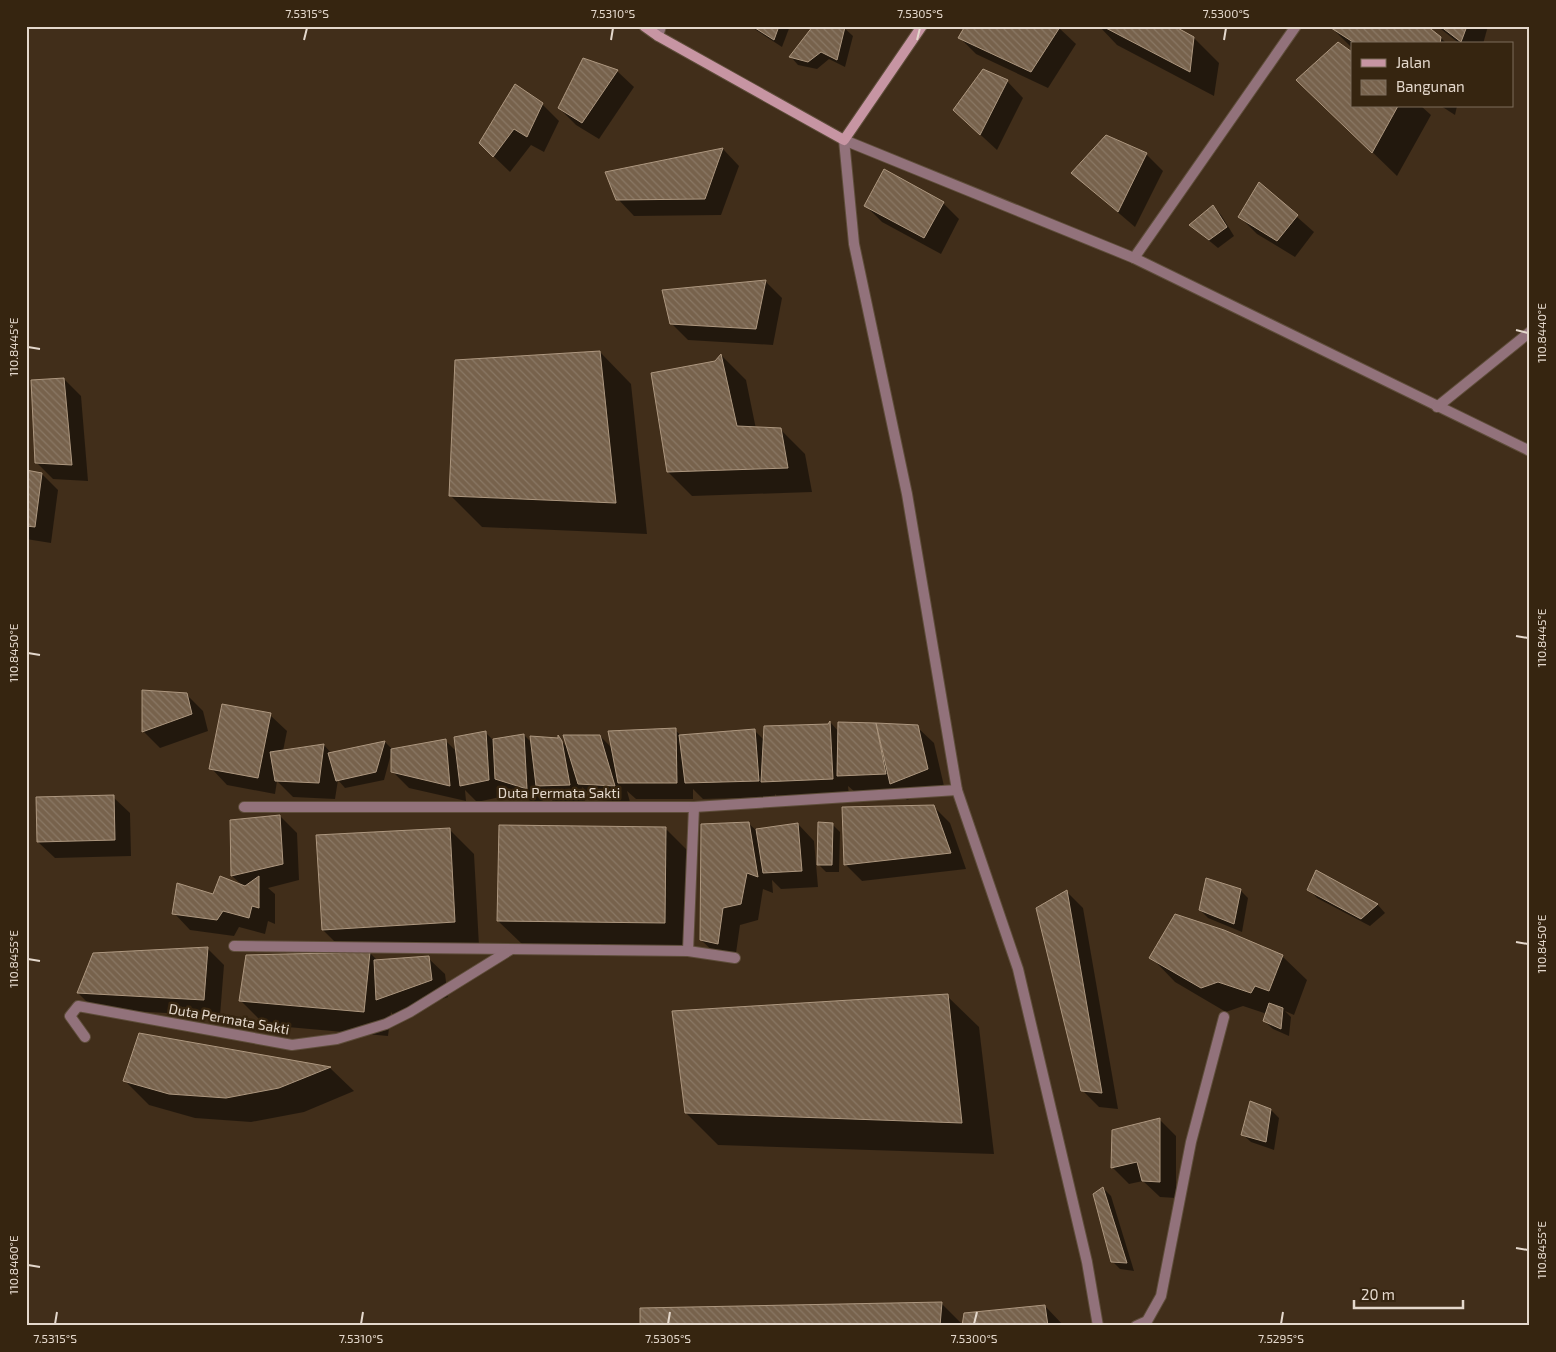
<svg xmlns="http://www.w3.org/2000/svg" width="1556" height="1352" viewBox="0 0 1556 1352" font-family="'Exo 2',sans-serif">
	<defs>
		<pattern id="building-back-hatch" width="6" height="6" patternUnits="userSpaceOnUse" patternTransform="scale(1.25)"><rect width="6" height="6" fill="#77624c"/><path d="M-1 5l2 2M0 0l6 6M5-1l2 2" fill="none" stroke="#8a7865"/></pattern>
	</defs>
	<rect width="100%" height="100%" fill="#412e1a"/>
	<!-- shadow -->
	<g fill="#0007">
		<path d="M750,26H790L782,47Z"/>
		<path d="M815,26H842L853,36L845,67L829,59L817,69L798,65L791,57Z"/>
		<path d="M1057,26L1076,44L1048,88L976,54L960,38Z"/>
		<path d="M1099,26H1172L1194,38L1219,63L1214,96L1117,45Z"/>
		<path d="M1330,26L1440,37L1447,44H1352V48Z"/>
		<path d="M1437,26H1488L1483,44H1460Z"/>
		<path d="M1338,44L1352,54V106H1421L1431,115L1397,176L1323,104Z"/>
		<path d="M617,71L634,87L599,139L576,125L559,108Z"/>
		<path d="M1007,81L1023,98L997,150L971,126Z"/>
		<path d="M542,104L559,121L544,152L531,145L510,172L480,143Z"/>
		<path d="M1441,106H1457L1455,115Z"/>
		<path d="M723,149L739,166L721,215L634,216L618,199L606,173Z"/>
		<path d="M1146,154L1163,171L1135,227L1072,173Z"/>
		<path d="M1260,184L1314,232L1295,257L1257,234L1240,217Z"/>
		<path d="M943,203L959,219L941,254L882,222L866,206Z"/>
		<path d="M1213,207L1221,215L1234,236L1218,248L1190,225Z"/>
		<path d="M765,281L782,298L773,345L688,340L671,323Z"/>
		<path d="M600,352L631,384L647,534L482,527L450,495Z"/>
		<path d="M722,356L746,380L756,429L781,430L805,454L812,492L692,496L668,472L716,362Z"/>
		<path d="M64,379L81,396L88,481L53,479L36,462Z"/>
		<path d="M26,472L42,474L58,490L51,543L26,539Z"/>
		<path d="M186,694L203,711L208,731L160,748L143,731Z"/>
		<path d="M270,715L287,731L283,751L324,745L332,754L385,742L393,750L445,740L457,752L485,732L493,740L524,735L532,743L559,739L569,749L600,736L613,749L675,730L682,736L755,731L764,740L829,726L831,723L839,732V723L917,727L934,743L944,786L907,800L898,791L855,792L848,786L849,795L779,799L775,794V797L703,799L693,789V799H636L627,791L630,802L596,800L582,787L585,801L554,802L542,791L543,805L513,795L504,787L505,796L477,802L465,790L466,801L409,788L392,771L391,754L384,780L345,788L338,780L335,799L293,797L277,781L275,794L227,785L211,768Z"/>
		<path d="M113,797L130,813L131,856L55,858L38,842Z"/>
		<path d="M933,806L950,823L966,869L862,881L845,864Z"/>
		<path d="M280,816L297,833L299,880L268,888L275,894V924L268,921L265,934L239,927L234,936L190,930L174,913L214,895L243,886L232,876V821Z"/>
		<path d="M749,824L756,830L798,824L814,841L818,887L781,889L772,880L773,893L763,889L758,920L740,925L735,960L718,956L701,940Z"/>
		<path d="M832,824L840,832L839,872H826L818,864Z"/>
		<path d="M665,828L690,853L689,947L523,945L498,921Z"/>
		<path d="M449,829L474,854L479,946L370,953L378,961L428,958L445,974L448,997L394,1016L391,1012L388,1036L265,1025L240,1000L347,954L323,930Z"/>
		<path d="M1317,872L1378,905L1385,913L1370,926L1317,898L1309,889Z"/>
		<path d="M1240,890L1248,898L1242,932L1208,918L1200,910Z"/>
		<path d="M1067,892L1083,908L1118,1109L1099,1107L1083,1091Z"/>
		<path d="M207,948L224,965L220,1016L94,1009L78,993Z"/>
		<path d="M1282,956L1307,980L1294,1015L1285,1011L1291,1017L1289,1036L1273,1029L1264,1021L1267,1014L1243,1006L1226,1012L1175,982L1151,957Z"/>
		<path d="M947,996L979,1027L994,1154L718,1145L686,1113Z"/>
		<path d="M140,1034L330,1068L354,1091L304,1112L251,1122L195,1118L149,1105L124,1080Z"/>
		<path d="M1271,1110L1279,1118L1274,1150L1251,1142L1242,1134Z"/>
		<path d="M1160,1120L1176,1136V1198L1160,1197L1143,1181L1129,1184L1113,1168Z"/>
		<path d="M1103,1188L1111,1196L1134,1271L1120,1269L1112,1261Z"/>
		<path d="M941,1303L964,1326L1045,1306L1064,1326H641Z"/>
	</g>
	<!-- building -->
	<g fill="url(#building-back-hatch)" stroke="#ad977f">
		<path d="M752,26H779L774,40Z"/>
		<path d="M813,26L845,27L837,60L821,52L808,62L789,57Z"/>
		<path d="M965,26H1060V27L1031,72L958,38Z"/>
		<path d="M1102,26H1174L1194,37L1190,72Z"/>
		<path d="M1328,26H1427L1441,37L1440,44H1356Z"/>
		<path d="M1440,26H1467L1461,42Z"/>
		<path d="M1338,42L1352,52V106H1398L1372,153L1296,80Z"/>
		<path d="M583,58L618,70L582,123L558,108Z"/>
		<path d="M983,69L1008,80L980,135L953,110Z"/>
		<path d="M515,84L543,103L527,137L514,129L493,157L479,143Z"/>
		<path d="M1106,135L1147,153L1118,212L1071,173Z"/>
		<path d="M723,148L705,199L616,200L605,172Z"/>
		<path d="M884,169L944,202L924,238L864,206Z"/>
		<path d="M1259,182L1298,215L1277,241L1238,217Z"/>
		<path d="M1213,205L1227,227L1209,240L1189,225Z"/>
		<path d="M766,280L756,329L670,324L662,290Z"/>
		<path d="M600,351L616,503L449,496L455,360Z"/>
		<path d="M721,354L737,426L781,428L788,468L667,472L651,373L715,361Z"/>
		<path d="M64,378L72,465L35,463L31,380Z"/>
		<path d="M26,470L42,473L35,527L26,526Z"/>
		<path d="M142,690L187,693L192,714L142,732Z"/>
		<path d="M222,704L271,713L258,778L209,769Z"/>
		<path d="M830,721L833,779L761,782L764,726L828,724Z"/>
		<path d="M838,722L876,723L886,774L837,776Z"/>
		<path d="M876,723L918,725L928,769L890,784Z"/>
		<path d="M676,728L677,783H618L608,731Z"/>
		<path d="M755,729L759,781L685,783L679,735Z"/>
		<path d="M486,731L489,780L460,786L454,737Z"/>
		<path d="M524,734L527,789L495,779L493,739Z"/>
		<path d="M558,735L562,741L570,785L536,786L530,736L558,738Z"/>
		<path d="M563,735H600L615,786L578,784Z"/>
		<path d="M446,739L450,786L391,772V749Z"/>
		<path d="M385,741L376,772L336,781L328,753Z"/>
		<path d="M324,744L319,783L275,781L270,752Z"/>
		<path d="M114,795L115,840L37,842L36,797Z"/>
		<path d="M934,805L951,853L844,865L842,807Z"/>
		<path d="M280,815L283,864L231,876L230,820Z"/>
		<path d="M749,822L758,877L747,873L741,904L723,908L718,944L700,940L701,824Z"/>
		<path d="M818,822L833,823L832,865H817Z"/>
		<path d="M798,823L802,871L763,873L756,829Z"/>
		<path d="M499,825L666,827L665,923L497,921Z"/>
		<path d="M450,828L455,922L322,930L316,835Z"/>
		<path d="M1316,870L1378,904L1361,919L1307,890Z"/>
		<path d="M220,876L245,886L259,876V908L252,906L249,918L223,911L217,920L172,914L177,883L213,894Z"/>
		<path d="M1206,878L1241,889L1234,924L1199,910Z"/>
		<path d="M1067,890L1102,1093L1081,1091L1036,908Z"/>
		<path d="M1175,914L1224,930L1283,955L1269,991L1255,986L1251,993L1218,982L1201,988L1149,958Z"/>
		<path d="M208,947L204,1000L77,993L93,953Z"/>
		<path d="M370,952L364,1012L239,1001L246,955Z"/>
		<path d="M429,956L432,980L376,1000L374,960Z"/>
		<path d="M948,994L962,1123L685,1113L672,1011Z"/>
		<path d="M1269,1003L1283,1008L1281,1029L1263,1021Z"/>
		<path d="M139,1033L331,1067L279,1088L226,1098L169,1094L123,1081Z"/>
		<path d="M1250,1101L1271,1109L1266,1142L1241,1135Z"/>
		<path d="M1160,1118V1182L1142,1181L1137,1162L1111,1168L1112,1130Z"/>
		<path d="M1103,1187L1127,1263L1111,1262L1093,1194Z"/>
		<path d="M942,1302L940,1326H640V1308Z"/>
		<path d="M1045,1305L1048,1326H962L964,1313Z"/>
	</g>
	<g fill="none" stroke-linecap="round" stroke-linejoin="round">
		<!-- service casing -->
		<g stroke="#5e4d3a" stroke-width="12">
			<path id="service" d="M1136,1326L1147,1321L1161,1296L1191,1142L1224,1017"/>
		</g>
		<!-- minor casing -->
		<g stroke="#5e4d3a" stroke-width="12">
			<g id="minor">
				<path d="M658,36L661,26"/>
				<path d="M844,140L1134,258L1530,451"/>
				<path d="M1134,258L1296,26"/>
				<path d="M1437,407L1530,332"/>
				<path d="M244,807H694L957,790"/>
				<path d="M234,946L688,951L694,807"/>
				<path d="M688,951L735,958"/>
				<path d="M85,1037L70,1016L78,1006L292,1045L337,1039L386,1024L410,1012L510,950"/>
			</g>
		</g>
		<!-- tertiary casing -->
		<g stroke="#5e4d3a" stroke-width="12">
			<path id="tertiary" d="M844,140L854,244L907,494L957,790L1018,969L1087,1262L1098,1326"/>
		</g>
		<!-- secondary casing -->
		<g stroke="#5e4d3a" stroke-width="12">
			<path id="secondary" d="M644,26L658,36L844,140L922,26"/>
		</g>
		<!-- service -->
		<use href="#service" stroke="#92727b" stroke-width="10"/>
		<!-- minor -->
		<use href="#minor" stroke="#92727b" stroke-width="10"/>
		<!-- tertiary -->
		<use href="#tertiary" stroke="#92727b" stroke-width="10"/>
		<!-- secondary -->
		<use href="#secondary" stroke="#c795a3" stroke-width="10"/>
	</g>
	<!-- ticks -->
	<path fill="none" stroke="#e4d8cc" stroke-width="2" d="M304,40L307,28M611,40L613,28M917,40L920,28M1224,40L1226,28M1516,330L1528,333M28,347L40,349M1516,636L1528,638M28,653L40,655M1516,942L1528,944M28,959L40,961M1516,1248L1528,1250M28,1265L40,1267M55,1324L57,1312M361,1324L363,1312M668,1324L670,1312M974,1324L977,1312M1281,1324L1283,1312"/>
	<g text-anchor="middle" stroke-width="5" stroke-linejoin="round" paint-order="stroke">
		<!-- street labels -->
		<g font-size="14" fill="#e4d8cc" stroke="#362510">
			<text x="559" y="798">Duta Permata Sakti</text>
			<text transform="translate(229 1019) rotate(10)" y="5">Duta Permata Sakti</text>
		</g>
	</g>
	<!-- border -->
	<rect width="1556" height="1352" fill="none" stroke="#362510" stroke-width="55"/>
	<!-- legend -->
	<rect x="1351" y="42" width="162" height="65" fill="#362510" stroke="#7c6d5b"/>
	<rect x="1361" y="59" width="25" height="8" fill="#c795a3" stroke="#7c6d5b"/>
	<text x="1396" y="68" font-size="15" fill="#e4d8cc">Jalan</text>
	<rect x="1361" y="80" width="25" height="15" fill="url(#building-back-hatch)" stroke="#7c6d5b"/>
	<text x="1396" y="92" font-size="15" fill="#e4d8cc">Bangunan</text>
	<!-- scale -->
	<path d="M1354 1300v8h109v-8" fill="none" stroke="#e4d8cc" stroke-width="2.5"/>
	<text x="1361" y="1300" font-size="15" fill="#e4d8cc" stroke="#362510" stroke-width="4" paint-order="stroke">20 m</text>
	<rect x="28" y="28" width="1500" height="1296" fill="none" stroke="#e4d8cc" stroke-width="2"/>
	<g font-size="12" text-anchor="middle" fill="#e4d8cc">
		<text x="307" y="18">7.5315°S</text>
		<text x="613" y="18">7.5310°S</text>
		<text x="920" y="18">7.5305°S</text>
		<text x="1226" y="18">7.5300°S</text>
		<text transform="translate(1542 333) rotate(-90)" y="4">110.8440°E</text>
		<text transform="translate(14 347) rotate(-90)" y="4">110.8445°E</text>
		<text transform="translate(1542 638) rotate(-90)" y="4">110.8445°E</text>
		<text transform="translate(14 653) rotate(-90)" y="4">110.8450°E</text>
		<text transform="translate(1542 944) rotate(-90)" y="4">110.8450°E</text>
		<text transform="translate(14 959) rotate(-90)" y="4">110.8455°E</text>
		<text transform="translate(1542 1250) rotate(-90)" y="4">110.8455°E</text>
		<text transform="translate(14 1265) rotate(-90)" y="4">110.8460°E</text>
		<text x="55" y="1343">7.5315°S</text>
		<text x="361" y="1343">7.5310°S</text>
		<text x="668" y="1343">7.5305°S</text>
		<text x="974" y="1343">7.5300°S</text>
		<text x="1281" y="1343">7.5295°S</text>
	</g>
</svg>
